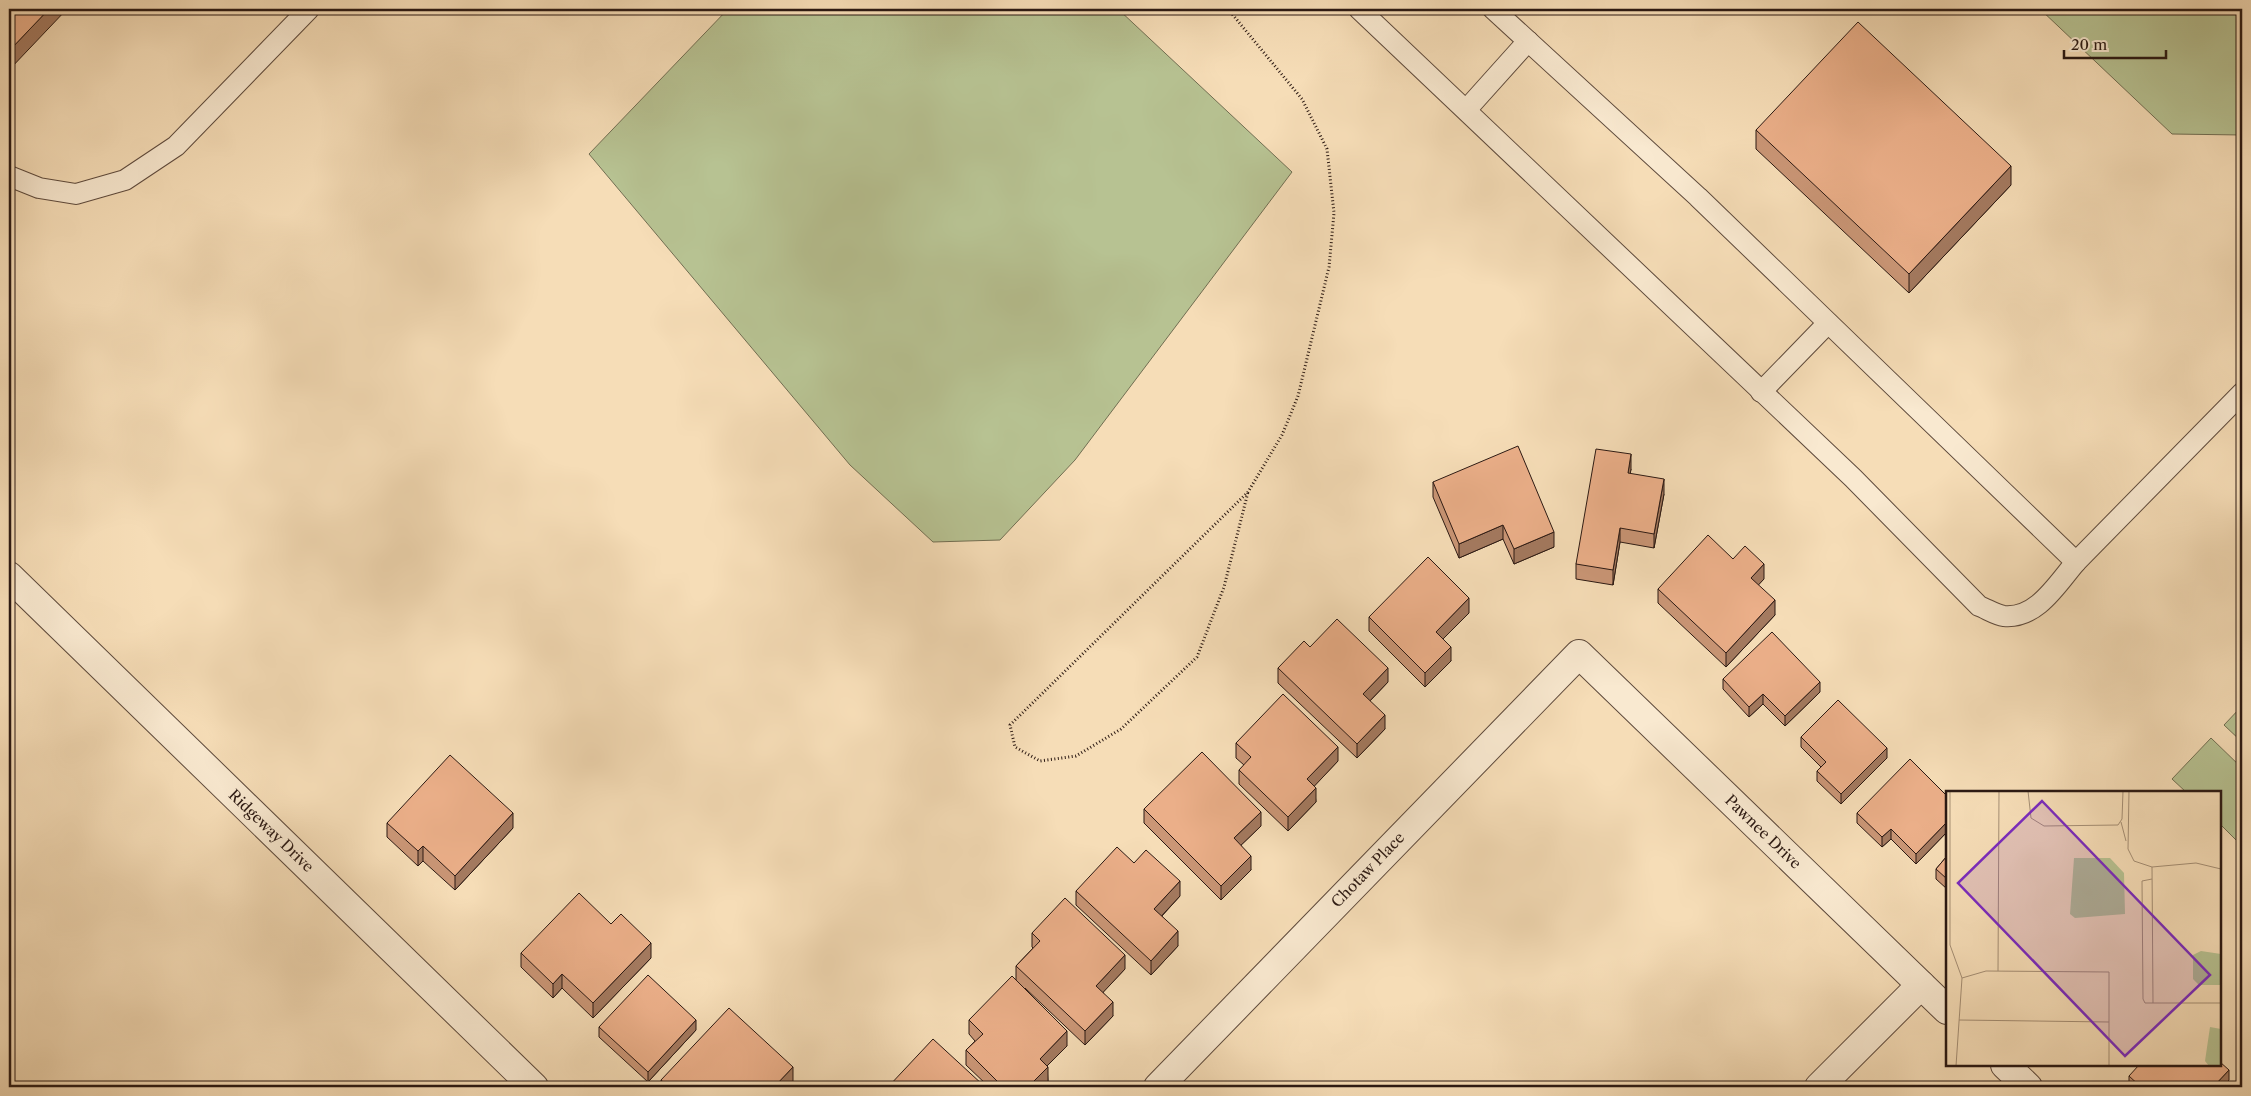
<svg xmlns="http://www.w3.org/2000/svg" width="2251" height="1096" viewBox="0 0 2251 1096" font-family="'Libre Caslon Text',serif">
	<rect width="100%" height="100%" fill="#f6ddb7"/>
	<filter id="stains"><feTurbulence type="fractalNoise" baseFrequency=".004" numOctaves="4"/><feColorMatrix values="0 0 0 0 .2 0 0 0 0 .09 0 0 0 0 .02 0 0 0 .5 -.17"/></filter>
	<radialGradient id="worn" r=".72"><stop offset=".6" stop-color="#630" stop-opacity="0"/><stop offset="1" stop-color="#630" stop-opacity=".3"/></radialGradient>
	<!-- green -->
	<g fill="#b7c292" stroke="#716e52">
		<path d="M728,9H1118L1292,172L1075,460L1000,540L933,542L850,465L589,154Z"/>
		<path d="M2040,9H2242V135L2172,134Z"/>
		<path d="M2242,706V742L2224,725Z"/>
		<path d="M2211,738L2242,768V846L2220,824V792H2186L2172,779Z"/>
	</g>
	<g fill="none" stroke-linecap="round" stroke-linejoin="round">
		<!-- service casing -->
		<g stroke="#5e4a3c" stroke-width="22">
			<g id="service">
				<path d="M1359,9L1853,478L1979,606C1987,609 1996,615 2004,616C2037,619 2057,584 2076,562"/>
				<path d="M1493,9L1698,197L2076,562L2242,393"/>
				<path d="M1467,109L1528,41"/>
				<path d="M9,176L39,188L76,194L125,180L176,146L309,9"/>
				<path d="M1761,392L1828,323"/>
			</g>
		</g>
		<!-- minor casing -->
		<g stroke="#5e4a3c" stroke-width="30">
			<g id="minor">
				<path d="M9,576L534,1087"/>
				<path d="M2005,1065L2028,1087"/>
				<path d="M1158,1087L1579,654L1947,1010"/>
				<path d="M1819,1087L1921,985"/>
			</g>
		</g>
		<!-- path -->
		<path stroke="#2b1913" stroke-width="3" stroke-dasharray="1 2.5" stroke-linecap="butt" d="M1228,9L1302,99L1327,149L1334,213L1329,267L1298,396L1282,435L1248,492L1010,725L1015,747L1040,761L1076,756L1121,729L1197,657L1224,587L1248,492"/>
		<!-- service -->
		<use href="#service" stroke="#f9e9d0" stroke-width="20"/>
		<!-- minor -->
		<use href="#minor" stroke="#f9e9d0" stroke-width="28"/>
	</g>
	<!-- wall -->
	<g fill="#ca9676" stroke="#2b1913">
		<path d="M1756,130L2011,185L1909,293L1756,149Z"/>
		<path d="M1631,469L1630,474L1664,494L1654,548L1620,542L1613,585L1576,579V564Z"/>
		<path d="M1433,482L1554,547L1514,564L1503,539L1459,558L1433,497Z"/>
		<path d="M1733,559L1764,579L1758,585L1775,615L1726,667L1658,603V589Z"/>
		<path d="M1469,613L1443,639L1451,661L1425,687L1369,631V617Z"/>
		<path d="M1310,647L1388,682L1370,701L1385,729L1357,758L1278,683V668Z"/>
		<path d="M1723,679L1820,692L1785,726L1763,704L1749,717L1723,689Z"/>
		<path d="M1801,737L1887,758L1841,804L1817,781V771L1821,767L1801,747Z"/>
		<path d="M1236,743L1338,761L1314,786L1316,802L1288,831L1239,784V770L1244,765L1236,758Z"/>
		<path d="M1947,796V832L1916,864L1891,839L1882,847L1857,823V813Z"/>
		<path d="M1144,809L1261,826L1241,845L1251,870L1221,900L1144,823Z"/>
		<path d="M387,823L513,828L455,890L423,861L418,866L387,837Z"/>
		<path d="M1947,856V889L1936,879V869Z"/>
		<path d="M1134,863L1180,896L1162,916L1178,946L1151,975L1076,905V891Z"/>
		<path d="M611,924L651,958L593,1018L562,988L553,998L521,967V953Z"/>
		<path d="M1032,933L1125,969L1103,992L1113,1016L1085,1045L1025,988L1067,1046L1047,1066L1048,1082L1042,1087H989L966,1065V1050L975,1041L969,1034V1020L1016,980V966L1033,948L1032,947Z"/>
		<path d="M599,1027L696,1030L648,1082L599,1037Z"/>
		<path d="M2129,1076L2229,1080L2223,1087H2131L2129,1086Z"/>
		<path d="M661,1080L793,1082L787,1087H661Z"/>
	</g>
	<!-- shaded-wall -->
	<g fill="#a47a60" stroke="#2b1913">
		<path d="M49,9H67L9,70V51Z"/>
		<path d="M2011,166V185L1909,293V274Z"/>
		<path d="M1631,454V469L1628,488V473Z"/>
		<path d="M1664,479V494L1654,548V534Z"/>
		<path d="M1503,525V539L1459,558V544Z"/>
		<path d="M1620,528V542L1613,585V570Z"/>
		<path d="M1554,532V547L1514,564V549Z"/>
		<path d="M1764,564V579L1751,593V578Z"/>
		<path d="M1469,598V613L1436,646V632Z"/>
		<path d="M1775,600V615L1726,667V653Z"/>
		<path d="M1451,647V661L1425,687V673Z"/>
		<path d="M1388,668V682L1363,708V694Z"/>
		<path d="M1820,682V692L1785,726V716Z"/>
		<path d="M1763,694V704L1749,717V707Z"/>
		<path d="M1385,715V729L1357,758V744Z"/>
		<path d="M1338,747V761L1307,794V779Z"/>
		<path d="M1887,748V758L1841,804V794Z"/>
		<path d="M1316,788V802L1288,831V817Z"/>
		<path d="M1261,812V826L1234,852V838Z"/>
		<path d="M513,813V828L455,890V876Z"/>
		<path d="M1947,822V832L1916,864V854Z"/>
		<path d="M1891,829V839L1882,847V837Z"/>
		<path d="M423,846V861L418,866V851Z"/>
		<path d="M1251,856V870L1221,900V886Z"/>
		<path d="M1180,881V896L1154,924V909Z"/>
		<path d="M1178,931V946L1151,975V961Z"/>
		<path d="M651,943V958L593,1018V1003Z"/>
		<path d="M1125,955V969L1096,1000V986Z"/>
		<path d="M562,974V988L553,998V984Z"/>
		<path d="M1113,1002V1016L1085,1045V1031Z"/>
		<path d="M696,1020V1030L648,1082V1072Z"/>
		<path d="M1067,1031V1046L1040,1073V1059Z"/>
		<path d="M793,1067V1082L787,1087H774Z"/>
		<path d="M1048,1067V1082L1042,1087H1028Z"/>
		<path d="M2229,1070V1080L2223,1087H2213Z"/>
	</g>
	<!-- building -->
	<g fill="#ebaf89" stroke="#2b1913">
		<path d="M9,9H49L9,51Z"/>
		<path d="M1858,22L2011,166L1909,274L1756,130Z"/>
		<path d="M1518,446L1554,532L1514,549L1503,525L1459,544L1433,482Z"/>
		<path d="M1596,449L1631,454L1628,473L1664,479L1654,534L1620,528L1613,570L1576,564Z"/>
		<path d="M1708,535L1733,559L1745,546L1764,564L1751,578L1775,600L1726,653L1658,589Z"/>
		<path d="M1428,557L1469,598L1436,632L1451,647L1425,673L1369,617Z"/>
		<path d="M1337,619L1388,668L1363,694L1385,715L1357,744L1278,668L1304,641L1310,647Z"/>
		<path d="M1772,632L1820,682L1785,716L1763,694L1749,707L1723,679Z"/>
		<path d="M1283,694L1338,747L1307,779L1316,788L1288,817L1239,770L1251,757L1236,743Z"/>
		<path d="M1838,700L1887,748L1841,794L1817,771L1826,762L1801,737Z"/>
		<path d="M1202,752L1261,812L1234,838L1251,856L1221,886L1144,809Z"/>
		<path d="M450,755L513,813L455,876L423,846L418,851L387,823Z"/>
		<path d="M1910,759L1947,796V822L1916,854L1891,829L1882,837L1857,813Z"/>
		<path d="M1117,847L1134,863L1146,850L1180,881L1154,909L1178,931L1151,961L1076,891Z"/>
		<path d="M1947,856V879L1936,869Z"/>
		<path d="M579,893L611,924L621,914L651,943L593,1003L562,974L553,984L521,953Z"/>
		<path d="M1065,898L1125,955L1096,986L1113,1002L1085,1031L1016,966L1040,941L1032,933Z"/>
		<path d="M648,975L696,1020L648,1072L599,1027Z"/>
		<path d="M1012,976L1067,1031L1040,1059L1048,1067L1028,1087H1003L966,1050L983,1034L969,1020Z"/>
		<path d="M729,1008L793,1067L774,1087H669L661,1080Z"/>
		<path d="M933,1039L983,1085L981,1087H888Z"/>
		<path d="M2220,1062L2229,1070L2213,1087H2141L2129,1076L2139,1065H2220Z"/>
	</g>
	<g text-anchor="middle" stroke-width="4.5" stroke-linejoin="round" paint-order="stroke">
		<!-- street labels -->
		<g font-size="15" fill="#2b1913" stroke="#f9e9d0">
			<text transform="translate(271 831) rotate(44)" y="5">Ridgeway Drive</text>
			<text transform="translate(1763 832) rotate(44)" y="5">Pawnee Drive</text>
			<text transform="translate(1368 870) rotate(-46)" y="5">Chotaw Place</text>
		</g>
	</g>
	<!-- overview -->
	<g transform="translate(1946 791)">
		<rect width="275" height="275" fill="#f6ddb7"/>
		<path d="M128,67H164L178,82L179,123L129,127L124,123ZM255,160L275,163V194H253L247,188V164ZM264,236L275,238V275H263L259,270Z" fill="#b7c292"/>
		<path fill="none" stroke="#a58f75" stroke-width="1" d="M4,0V154L16,187L10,275M82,0L85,27L98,35L172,34L176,28L177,0M183,0L182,58L188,70L206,76L250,72L275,78M175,31L180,50M206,76L207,212H275M206,88L196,90L197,208L199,212H207M52,180L53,0M16,187L40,180L163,181V275M13,229L163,231"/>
		<path fill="#7b2cbf" fill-opacity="0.15" stroke="#7b2cbf" stroke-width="2.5" d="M96,10L264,184L179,265L12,92Z"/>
		<rect width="275" height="275" fill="none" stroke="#2b1913" stroke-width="2.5"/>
	</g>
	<!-- margin -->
	<rect width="2251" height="1096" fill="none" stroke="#f6ddb7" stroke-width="30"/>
	<rect x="10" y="10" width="2231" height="1076" fill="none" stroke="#2b1913" stroke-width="2.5"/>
	<rect x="15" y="15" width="2221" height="1066" fill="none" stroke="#2b1913"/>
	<!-- scale -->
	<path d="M2064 50v8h102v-8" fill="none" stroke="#2b1913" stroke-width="2.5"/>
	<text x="2071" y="50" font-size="15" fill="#2b1913" stroke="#f9e9d0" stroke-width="4" paint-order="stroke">20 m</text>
	<rect width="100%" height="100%" filter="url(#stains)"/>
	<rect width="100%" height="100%" fill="url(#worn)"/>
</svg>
